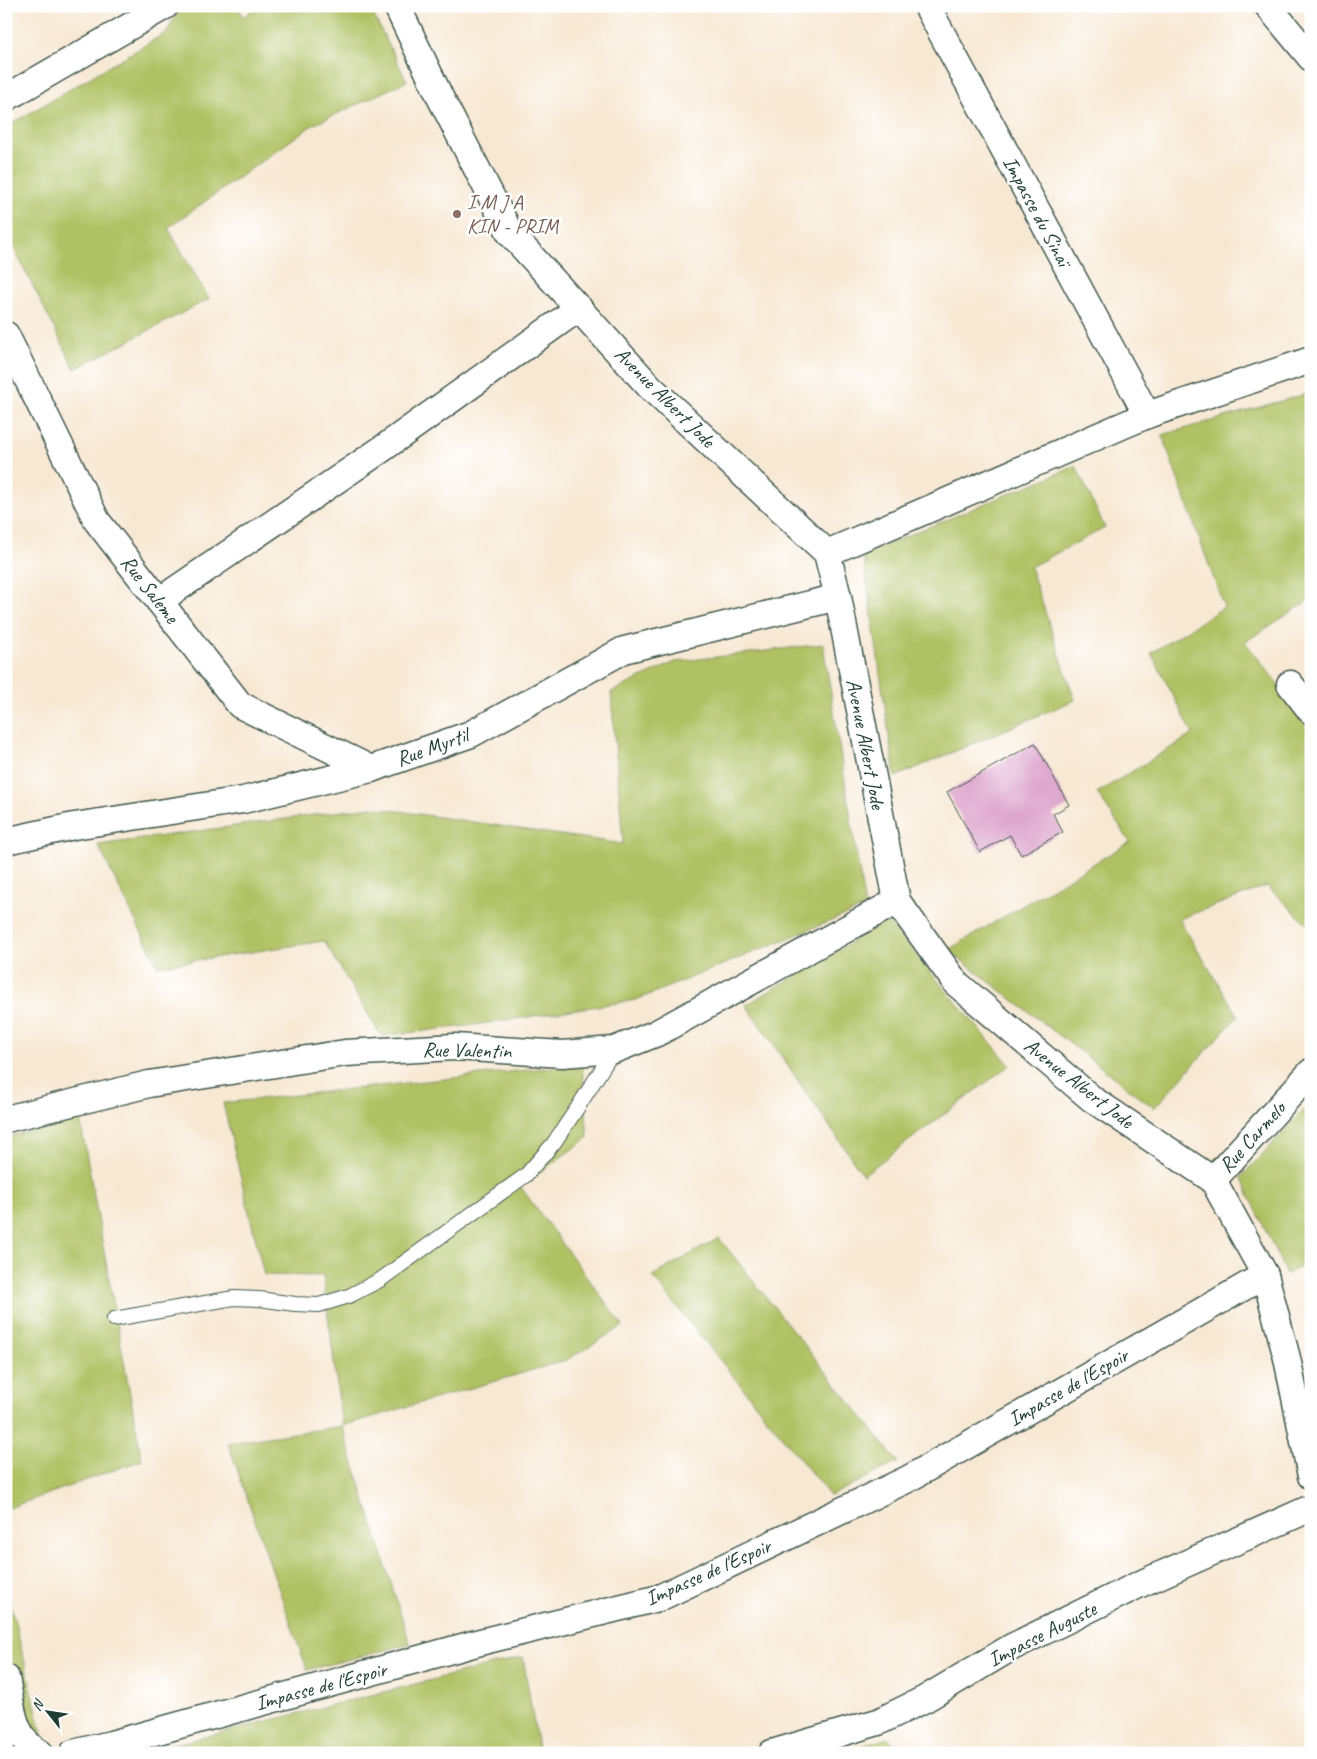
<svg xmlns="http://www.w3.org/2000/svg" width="1317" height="1759" viewBox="0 0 1317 1759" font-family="Caveat,sans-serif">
	<rect width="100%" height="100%" fill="#fff"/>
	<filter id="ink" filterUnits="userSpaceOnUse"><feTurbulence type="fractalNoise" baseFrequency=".02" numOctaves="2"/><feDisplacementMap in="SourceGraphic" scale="10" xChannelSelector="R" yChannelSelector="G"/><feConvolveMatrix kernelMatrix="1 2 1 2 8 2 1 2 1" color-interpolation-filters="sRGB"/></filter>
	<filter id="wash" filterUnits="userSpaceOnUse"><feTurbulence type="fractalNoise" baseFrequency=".0096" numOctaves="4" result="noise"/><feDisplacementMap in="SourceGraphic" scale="20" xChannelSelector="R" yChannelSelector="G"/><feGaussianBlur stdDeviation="1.12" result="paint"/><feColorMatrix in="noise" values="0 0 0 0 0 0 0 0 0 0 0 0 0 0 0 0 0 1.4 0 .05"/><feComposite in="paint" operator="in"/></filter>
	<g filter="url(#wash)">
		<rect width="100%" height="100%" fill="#f7e8d3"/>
		<!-- green -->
		<g fill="#b0c164" stroke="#687f4c">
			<path d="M181,6H237L244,17L256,6H369L407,81L311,126L168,228L209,299L75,369L6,233V127L167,32Z"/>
			<path d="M1311,390V599L1245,642L1311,726V928L1267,886L1179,919L1238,1016L1154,1108L948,950L1130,842L1097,793L1193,734L1151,653L1224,607L1162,435L1302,395Z"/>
			<path d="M1076,466L1105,528L1030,567L1075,700L895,777L863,554Z"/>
			<path d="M823,644L865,907L636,1000L475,1025L381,1036L324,941L158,966L98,845L371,807L623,844L611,692L675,662Z"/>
			<path d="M887,921L1010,1065L863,1175L746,1005Z"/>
			<path d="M582,1064L588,1138L520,1186L623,1326L567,1360L342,1426L410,1644L307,1670L228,1443L342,1426L323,1276L264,1275L223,1103Z"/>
			<path d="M1311,1102V1261L1286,1274L1241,1177Z"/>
			<path d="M80,1119L142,1460L6,1509V1137Z"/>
			<path d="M719,1238L898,1462L830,1496L652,1276Z"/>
			<path d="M6,1585L43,1737L46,1753H6Z"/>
			<path d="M523,1657L539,1753H140Z"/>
			<path d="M889,1738L899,1753H838Z"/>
		</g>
		<g id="blocks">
			<!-- building -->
			<path fill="#dca3cb" d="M1035,743L1069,805L1053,814L1063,832L1021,855L1010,835L980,852L947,792Z"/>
		</g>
	</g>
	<g filter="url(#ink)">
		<use href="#blocks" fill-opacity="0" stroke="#3f574c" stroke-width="1"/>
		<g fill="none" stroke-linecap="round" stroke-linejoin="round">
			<!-- lane casing -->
			<g stroke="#3f574c" stroke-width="16">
				<path id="lane" d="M114,1319L234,1298L259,1299L295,1304L319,1305L349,1296L380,1280L526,1175L553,1144L576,1110L614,1050"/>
			</g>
			<!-- street casing -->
			<g stroke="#3f574c" stroke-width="29">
				<g id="street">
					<path d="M397,6L441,99L510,233L650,387L827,553L838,597L897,901L956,983L1092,1099L1213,1180L1265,1275L1287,1358L1311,1476"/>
					<path d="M927,6L1147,415"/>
					<path d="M1268,6L1311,58"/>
					<path d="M6,98L165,6"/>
					<path d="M6,335L97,521L240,705L371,769"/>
					<path d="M827,553L1147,415L1311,360"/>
					<path d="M159,601L382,449L579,308"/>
					<path d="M1290,684L1311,711"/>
					<path d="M6,841L74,826L243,800L371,769L471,734L624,650L838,597"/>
					<path d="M6,1119L149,1084L345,1053L455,1047L562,1054L614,1050L657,1033L897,901"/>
					<path d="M1213,1180L1311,1072"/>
					<path d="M6,1678C12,1706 12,1738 40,1753"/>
					<path d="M73,1753L111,1744L484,1641L659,1598L908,1479L1265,1275"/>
					<path d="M772,1753L878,1722L925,1699L1012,1647L1138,1585L1311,1508"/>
				</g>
			</g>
			<!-- lane -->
			<use href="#lane" stroke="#fff" stroke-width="14"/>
			<!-- street -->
			<use href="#street" stroke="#fff" stroke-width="26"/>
		</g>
	</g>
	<!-- markers -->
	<circle fill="#8d6e63" stroke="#fff" stroke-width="2" cx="457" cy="214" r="5"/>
	<g text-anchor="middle" stroke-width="5" stroke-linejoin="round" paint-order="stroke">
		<!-- education labels -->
		<g font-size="21" fill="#785e54" stroke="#fff" text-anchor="start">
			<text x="467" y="209">I M J A<tspan x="467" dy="24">KIN - PRIM</tspan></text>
		</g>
		<!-- street labels -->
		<g font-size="21" fill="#1f3d34" stroke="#fff">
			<text transform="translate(1037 211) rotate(62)" y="7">Impasse du Sinaï</text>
			<text transform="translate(665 397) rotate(45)" y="7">Avenue Albert Jode</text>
			<text transform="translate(150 589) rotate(52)" y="7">Rue Saleme</text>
			<text transform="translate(866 744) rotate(79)" y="7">Avenue Albert Jode</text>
			<text transform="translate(432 747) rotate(-20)" y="7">Rue Myrtil</text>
			<text transform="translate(467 1050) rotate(1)" y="7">Rue Valentin</text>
			<text transform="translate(1079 1083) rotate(38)" y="7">Avenue Albert Jode</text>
			<text transform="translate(1252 1137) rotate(-48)" y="7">Rue Carmelo</text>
			<text transform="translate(1068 1387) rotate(-30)" y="7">Impasse de l'Espoir</text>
			<text transform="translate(708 1572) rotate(-24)" y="7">Impasse de l'Espoir</text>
			<text transform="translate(1042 1634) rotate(-27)" y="7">Impasse Auguste</text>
			<text transform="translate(321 1686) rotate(-15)" y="7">Impasse de l'Espoir</text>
		</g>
	</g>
	<!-- margin -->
	<rect width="1317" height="1759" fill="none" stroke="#fff" stroke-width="25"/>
	<!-- north arrow -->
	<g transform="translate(48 1712) rotate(300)" stroke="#ffffff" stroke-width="4" paint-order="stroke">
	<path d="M0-4L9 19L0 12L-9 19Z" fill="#1f3d34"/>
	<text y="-8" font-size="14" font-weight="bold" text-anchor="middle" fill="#1f3d34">N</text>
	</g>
</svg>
